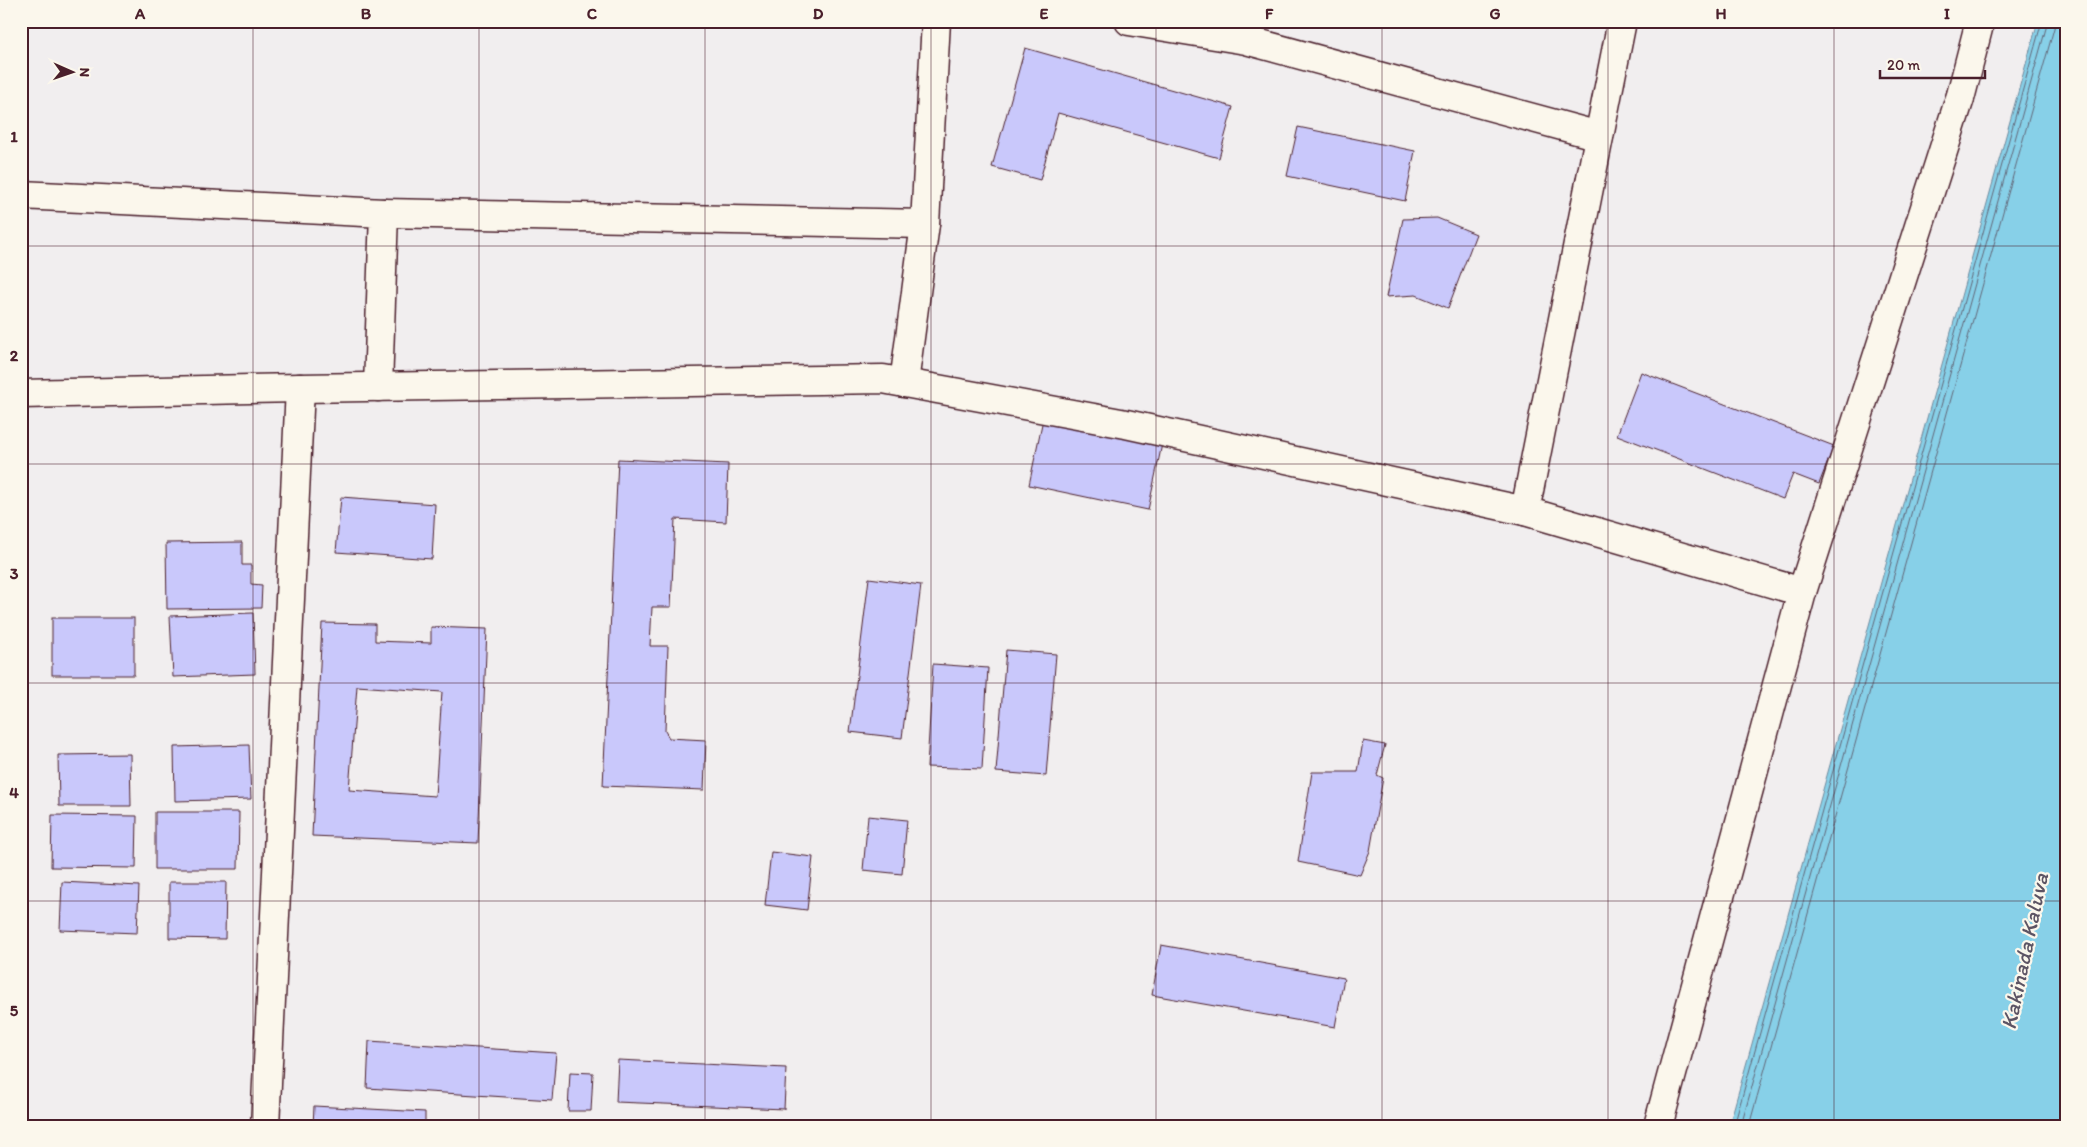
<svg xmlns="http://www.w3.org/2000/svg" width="2087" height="1147" viewBox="0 0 2087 1147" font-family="Itim,sans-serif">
	<rect width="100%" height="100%" fill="#f1eeef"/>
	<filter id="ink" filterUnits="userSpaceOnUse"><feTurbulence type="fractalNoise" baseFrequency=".02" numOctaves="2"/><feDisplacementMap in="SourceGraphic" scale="10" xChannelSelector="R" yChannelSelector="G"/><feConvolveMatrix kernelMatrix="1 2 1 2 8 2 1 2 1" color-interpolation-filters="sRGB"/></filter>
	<g filter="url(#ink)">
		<!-- water -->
		<path fill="#87d0e8" stroke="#6f899c" d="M2038,21H2066V1126H1729Z"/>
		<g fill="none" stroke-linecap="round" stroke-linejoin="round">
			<!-- shore -->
			<g stroke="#626677" stroke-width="1">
				<path d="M1734,1126L2042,21"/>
				<path d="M1741,1126L2048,21"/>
				<path d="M1749,1126L2056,21"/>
			</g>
		</g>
		<!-- building -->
		<g fill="#c9c8fb" stroke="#4a1f2b" fill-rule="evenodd">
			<path d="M1025,48L1233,107L1219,158L1058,113L1040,180L992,167Z"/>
			<path d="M1298,127L1415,151L1405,201L1287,176Z"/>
			<path d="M1437,218L1476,234L1448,308L1416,295L1386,297L1403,219Z"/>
			<path d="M1641,372L1834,446L1819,484L1793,474L1783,499L1617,435Z"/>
			<path d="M1043,419L1162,444L1148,510L1029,485Z"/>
			<path d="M618,459L728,464L726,522L675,519L671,607H652L650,646H668L665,731L669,738L706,740L704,790L603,786Z"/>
			<path d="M341,497L435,504L432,559L336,552Z"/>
			<path d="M242,542V565H251V584L262,585L261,608L167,609L166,543Z"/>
			<path d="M869,578L921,585L902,738L850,732Z"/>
			<path d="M253,613L255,674L173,677L170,616Z"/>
			<rect x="52" y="618" width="82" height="57"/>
			<path d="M322,623L375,624V641L431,643V627L487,629L478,843L312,836ZM357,686L442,692L435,796L349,790Z"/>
			<path d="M1006,650L1056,654L1046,776L996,772Z"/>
			<path d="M933,664L988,668L982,769L927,767Z"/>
			<path d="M1363,741L1385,745L1377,775L1383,778L1370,851L1360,875L1298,862L1312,772H1358Z"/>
			<path d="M249,745L251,799L175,801L174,747Z"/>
			<path d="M130,754L131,806H59L58,755Z"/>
			<path d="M155,812H239L238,869H155Z"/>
			<path d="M52,815L137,816L136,868L51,867Z"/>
			<path d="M868,816L907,820L902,874L863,870Z"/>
			<path d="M771,852L813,857L807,910L765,905Z"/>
			<path d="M62,882L139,886L137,933L60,930Z"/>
			<path d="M169,882H226L225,939L169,938Z"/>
			<path d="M1161,945L1344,978L1335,1027L1152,995Z"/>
			<path d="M369,1041L556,1053L552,1100L367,1088Z"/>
			<path d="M618,1060L786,1068L784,1109L616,1102Z"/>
			<path d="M570,1072L593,1073L591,1111H568Z"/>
			<path d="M314,1106L425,1112V1126H313Z"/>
		</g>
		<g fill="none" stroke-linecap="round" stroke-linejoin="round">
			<!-- minor casing -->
			<g stroke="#4a1f2b" stroke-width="31">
				<g id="minor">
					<path d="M1129,21L1246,40L1599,136"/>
					<path d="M21,195L384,213L378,387"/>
					<path d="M384,213L925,224"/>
					<path d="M904,383L925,224L936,21"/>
					<path d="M21,394L300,388L883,379L1126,424L1525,511L1622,21"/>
					<path d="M1525,511L1802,592"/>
					<path d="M265,1126L300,388"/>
					<path d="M1658,1126L1802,592L1961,95L1980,21"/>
				</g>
			</g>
			<!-- minor -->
			<use href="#minor" stroke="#fbf7ec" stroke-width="28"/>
		</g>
	</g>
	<!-- grid -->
	<path fill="none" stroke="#4a1f2b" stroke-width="1" stroke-opacity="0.55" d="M253,21V1126M479,21V1126M705,21V1126M931,21V1126M1156,21V1126M1382,21V1126M1608,21V1126M1834,21V1126M21,246H2066M21,464H2066M21,683H2066M21,901H2066"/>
	<g text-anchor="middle" stroke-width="4.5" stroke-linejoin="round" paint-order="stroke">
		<!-- water labels -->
		<g font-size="22" font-style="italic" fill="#5c5464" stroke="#fbf7ec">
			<text transform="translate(2024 951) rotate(-78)" y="8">Kakinada Kaluva</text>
		</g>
	</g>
	<!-- margin -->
	<rect width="2087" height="1147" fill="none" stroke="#fbf7ec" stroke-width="55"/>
	<!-- north arrow -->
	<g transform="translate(72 72) rotate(92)" stroke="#fbf7ec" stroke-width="4" paint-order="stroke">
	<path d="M0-4L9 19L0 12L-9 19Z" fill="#4a1f2b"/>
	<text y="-8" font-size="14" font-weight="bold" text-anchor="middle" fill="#4a1f2b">N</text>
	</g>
	<!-- scale -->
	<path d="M1880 70v8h105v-8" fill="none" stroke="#4a1f2b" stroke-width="2.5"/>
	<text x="1887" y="70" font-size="15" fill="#4a1f2b" stroke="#fbf7ec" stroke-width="4" paint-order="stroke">20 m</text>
	<rect x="28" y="28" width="2032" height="1092" fill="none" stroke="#4a1f2b" stroke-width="2"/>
	<g font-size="16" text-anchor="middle" font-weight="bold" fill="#4a1f2b">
		<text x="140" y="19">A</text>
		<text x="366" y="19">B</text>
		<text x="592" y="19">C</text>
		<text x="818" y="19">D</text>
		<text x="1044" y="19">E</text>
		<text x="1269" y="19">F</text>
		<text x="1495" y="19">G</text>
		<text x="1721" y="19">H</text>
		<text x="1947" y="19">I</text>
		<text x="14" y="142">1</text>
		<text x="14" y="361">2</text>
		<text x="14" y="579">3</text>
		<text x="14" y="798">4</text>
		<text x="14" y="1016">5</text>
	</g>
</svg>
